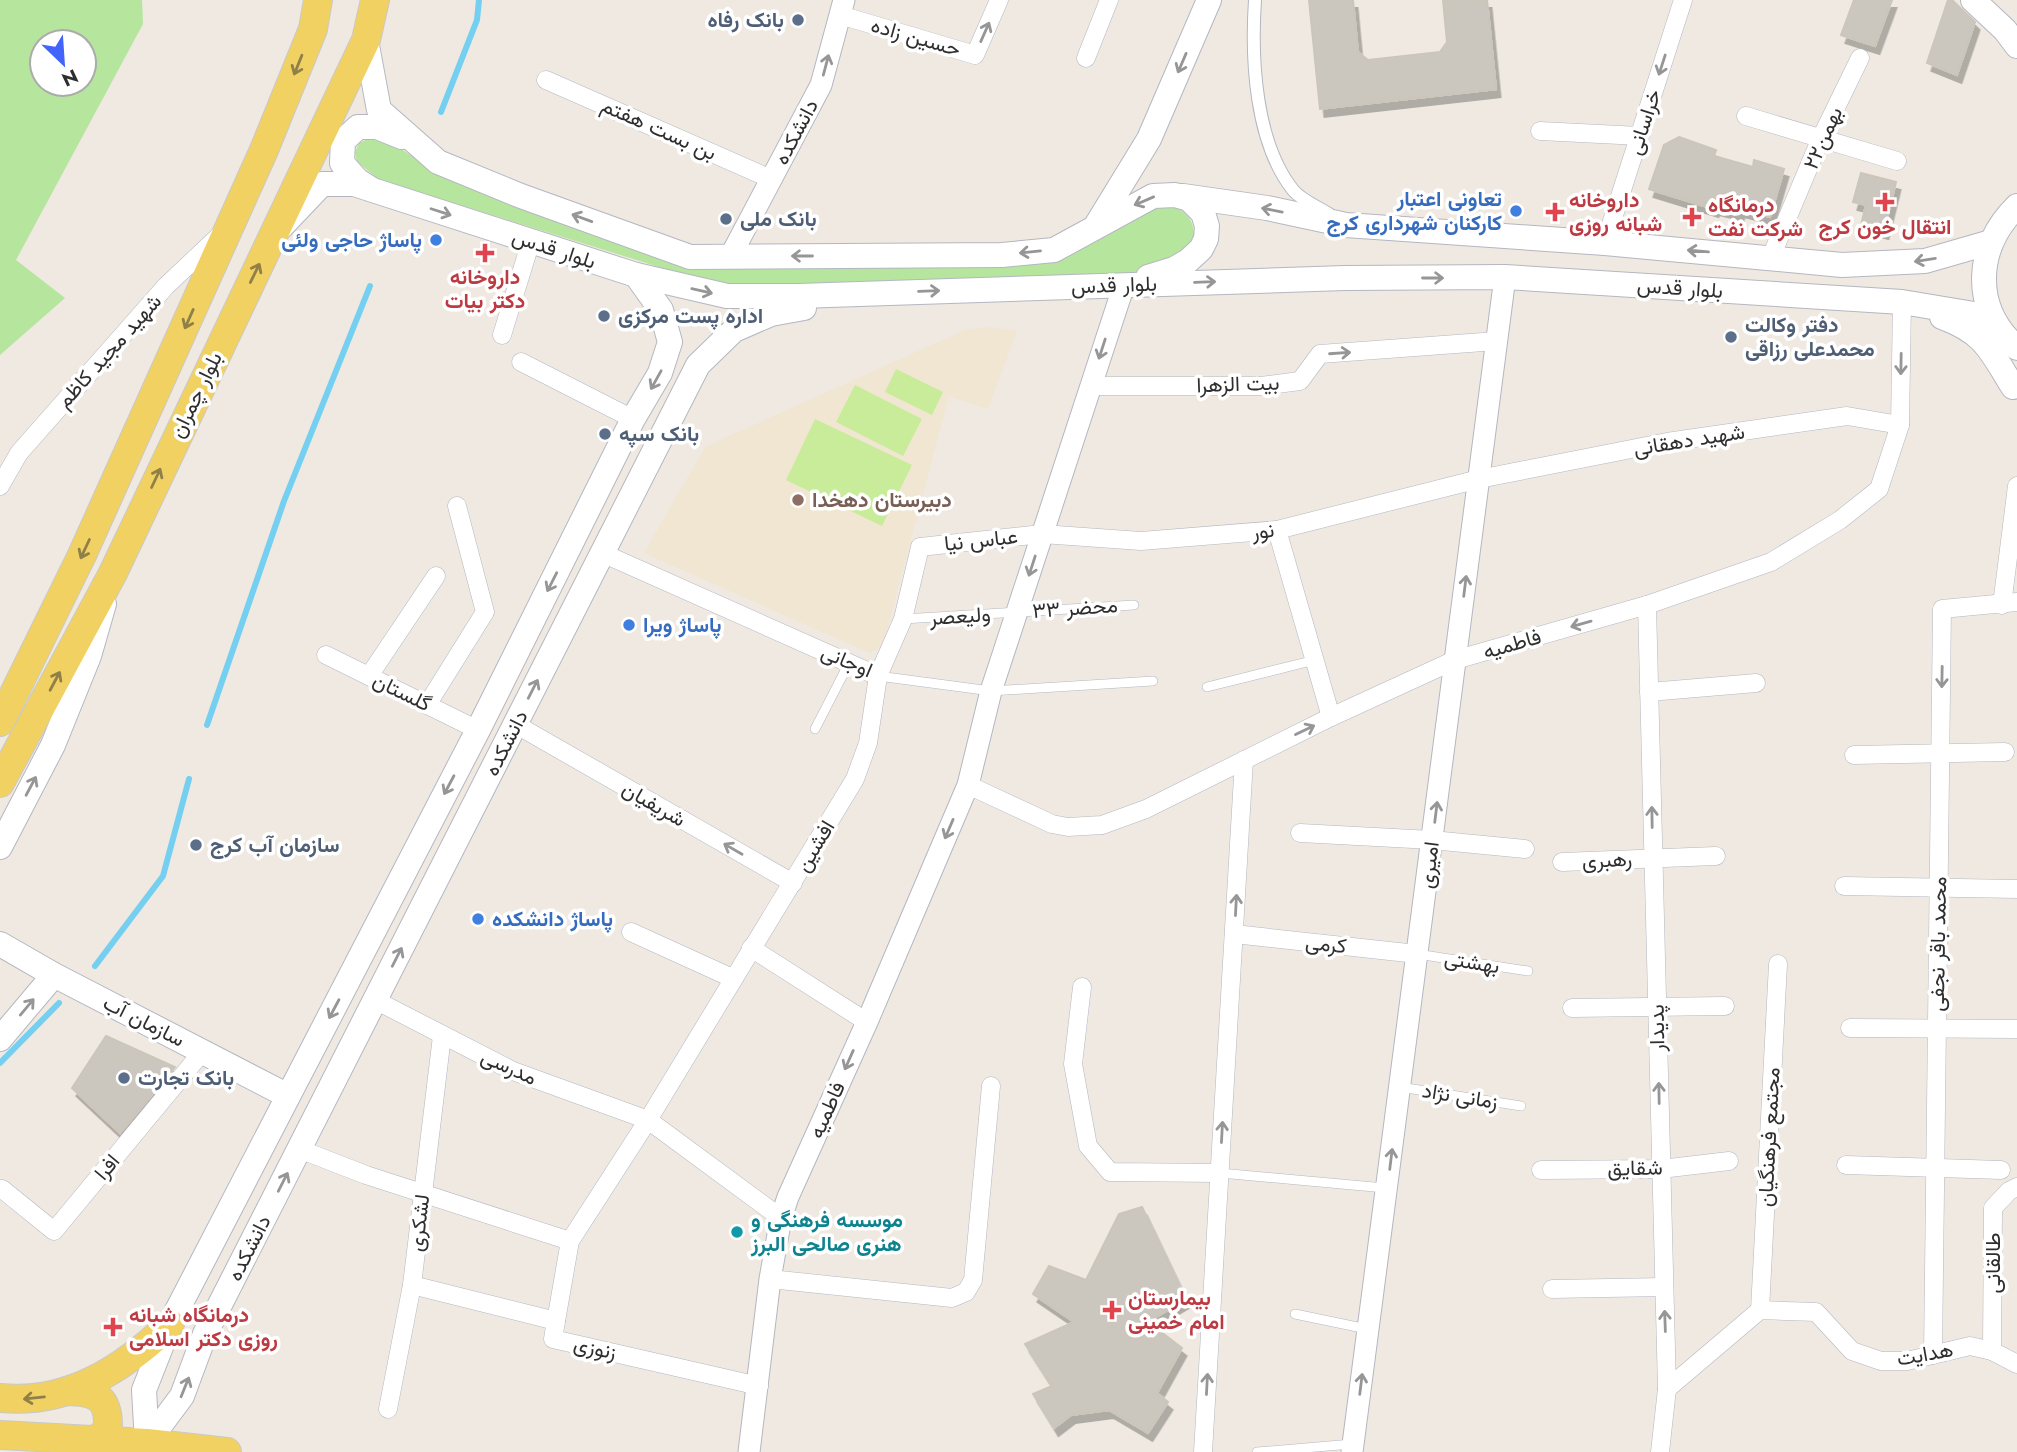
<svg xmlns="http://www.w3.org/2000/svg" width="2017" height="1452" viewBox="0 0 2017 1452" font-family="Jost,Vazirmatn,sans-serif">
	<defs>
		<filter id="shadow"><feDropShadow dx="4.5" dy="8" stdDeviation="0" flood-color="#0004"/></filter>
	</defs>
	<rect width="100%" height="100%" fill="#efe9e1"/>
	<!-- education -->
	<path fill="#f0e6d1" d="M989,327L1017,331L988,409L949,396L883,645L870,653L644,553L705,447L965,330Z"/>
	<!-- green -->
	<g fill="#b6e59e" fill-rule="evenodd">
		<path d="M0,0H142L143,24L16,260L65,298L0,355ZM84,42V84H42V42Z"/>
		<path d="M370,138L385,139L438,172L689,265L1027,260L1151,208C1158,207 1166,206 1173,207C1192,211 1202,237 1186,250C1176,258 1148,268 1135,274L723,287L380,180L357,162L355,152L359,143Z"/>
	</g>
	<!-- pitch -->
	<g fill="#c9ec9a">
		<path d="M896,369L943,392L932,415L885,392Z"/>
		<path d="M855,385L922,419L903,456L836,422Z"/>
		<path d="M815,419L912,465L882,526L786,480Z"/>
	</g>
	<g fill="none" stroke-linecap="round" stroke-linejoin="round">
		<!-- stream -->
		<g stroke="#75cff0" stroke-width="6">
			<path d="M441,112L477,20L479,0"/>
			<path d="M207,725L284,501L370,286"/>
			<path d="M95,966L163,876L189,779"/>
			<path d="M0,1063L59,1003"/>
		</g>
	</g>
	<!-- building -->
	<g fill="#cbc7bf" stroke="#cbc5ba" stroke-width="2" filter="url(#shadow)">
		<path d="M1309,0H1353L1358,52L1368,60L1440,52L1447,42L1443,0H1487L1496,89L1320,109Z"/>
		<path d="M1854,0H1892L1875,46L1841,35Z"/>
		<path d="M1948,0H1952L1975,22L1957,75L1927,63Z"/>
		<path d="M1679,137L1716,150L1714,156L1753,167L1754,160L1784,169L1770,217L1740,209L1739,213L1715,207L1714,209L1649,189L1664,145Z"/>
		<path d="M1861,173L1896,182L1884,231L1861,225L1866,205L1853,202Z"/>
		<path d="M106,1036L175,1067L120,1133L72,1088Z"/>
		<path d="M1142,1207L1186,1299L1148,1322L1182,1348L1157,1393L1168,1402L1148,1433L1109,1410L1071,1415L1054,1428L1033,1394L1052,1386L1025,1344L1074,1322L1033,1294L1049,1266L1086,1280L1119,1214Z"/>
	</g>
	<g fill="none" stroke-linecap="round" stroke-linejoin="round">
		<!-- service casing -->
		<g stroke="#b4b7c1" stroke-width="10">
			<g id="service">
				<path d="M903,619L1134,605"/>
				<path d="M878,676L991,691L1153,681"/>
				<path d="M1207,687L1315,660"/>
				<path d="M815,729L849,663"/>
				<path d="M1417,954L1528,971"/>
				<path d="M1400,1087L1521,1106"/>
				<path d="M1220,1173L1385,1188"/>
				<path d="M1295,1314L1367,1329"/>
				<path d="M1257,1452L1352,1444"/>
			</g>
		</g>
		<!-- pedestrian casing -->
		<g stroke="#b4b7c1" stroke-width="14">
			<path id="pedestrian" d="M1255,0C1251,59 1255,142 1293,190C1301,200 1318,207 1329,214"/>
		</g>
		<!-- minor casing -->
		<g stroke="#b4b7c1" stroke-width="19">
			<g id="minor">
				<path d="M840,15L975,55L999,0"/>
				<path d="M1086,58L1109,0"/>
				<path d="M546,80L771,179"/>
				<path d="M1746,116L1897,161"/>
				<path d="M1540,131L1640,136"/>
				<path d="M1605,243L1683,0"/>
				<path d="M1771,257L1821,138L1860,58"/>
				<path d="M502,335L531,241"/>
				<path d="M521,362L633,419"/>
				<path d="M1090,386H1261L1300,381L1320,354L1497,341"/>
				<path d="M0,486L19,453L166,286L220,235"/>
				<path d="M1277,530L1331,717"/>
				<path d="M602,553L878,676"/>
				<path d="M1647,605L1667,1389L1660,1452"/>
				<path d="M2002,605L2017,486"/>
				<path d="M326,655L478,730"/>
				<path d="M369,676L436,576"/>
				<path d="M1649,692L1756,683"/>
				<path d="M427,705L485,612L457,506"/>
				<path d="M515,724L793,883"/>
				<path d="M1854,755L2005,752"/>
				<path d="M968,785L1052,824L1068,827L1102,825L1146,809L1331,717L1455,660L1647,605L1771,562L1840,520L1879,489L1900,425L1902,302"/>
				<path d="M1300,833L1432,840L1525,849"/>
				<path d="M1562,862L1716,856"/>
				<path d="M1844,886L2017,889"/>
				<path d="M631,932L732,978"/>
				<path d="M1234,934L1417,954"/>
				<path d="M751,948L867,1022"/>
				<path d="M1082,987L1073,1064L1088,1146L1110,1172L1220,1173"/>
				<path d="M375,1000L513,1071L648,1120L855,779L868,743L878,676L903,619L920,547L1042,534L1141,541L1277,530L1479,479L1667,442L1847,416L1900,425"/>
				<path d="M1572,1008L1725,1006"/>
				<path d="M1850,1028L2017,1029"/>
				<path d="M299,1149L366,1175L570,1241"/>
				<path d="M1846,1165L2001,1170"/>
				<path d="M1541,1170L1661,1169L1729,1161"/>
				<path d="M2,1189L54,1231L203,1051"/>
				<path d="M770,1279L952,1298L966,1292L973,1280L991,1086"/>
				<path d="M412,1285L556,1321L553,1339L759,1386"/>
				<path d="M1552,1289L1664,1287"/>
				<path d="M1760,1310L1778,964"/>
				<path d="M556,1321L570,1241L648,1120L781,1218"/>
				<path d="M1992,1351L1993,1208L2009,1191L2017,1187"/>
				<path d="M1933,1355L1942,609L2017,602"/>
				<path d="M1667,1389L1760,1310L1816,1312L1852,1351L1881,1361H1907L1970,1346L1992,1351L2017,1364"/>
				<path d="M388,1409L412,1285L442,1036"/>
				<path d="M1203,1452L1244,760"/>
			</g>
		</g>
		<!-- tertiary casing -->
		<g stroke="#b4b7c1" stroke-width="23">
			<g id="tertiary">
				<path d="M730,257L821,85L844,0"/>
				<path d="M749,1452L770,1279L781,1218L788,1197L867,1022L968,785L991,691L1124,285"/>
				<path d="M1352,1452L1505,277"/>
			</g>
		</g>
		<!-- secondary casing -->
		<g stroke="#b4b7c1" stroke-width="26">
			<g id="secondary">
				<path d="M1973,0L2005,30L2017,46"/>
				<path d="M366,40L379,110L438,162L521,196L690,257L1002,255L1054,250L1153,196L1175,195L1189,199L1203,213L1207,226L1206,239L1201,249L1188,261L1174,269L1148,277"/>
				<path d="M371,189L357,180L342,163L343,141L358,127H377L402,137"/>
				<path d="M1183,196L1267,208L1346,225L1605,243L1842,265L1925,261L1991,242"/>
				<path d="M2017,206C1975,247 1971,308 2017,348"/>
				<path d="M1097,224L1149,139L1209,0"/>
				<path d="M281,227L322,184H354L636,275L727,296H799L1345,278L1505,277L1902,302L1992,317"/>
				<path d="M1942,317C1985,333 1990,350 2013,387"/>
				<path d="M0,847L53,745L89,656L104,604"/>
				<path d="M0,944L54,975L288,1096"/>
				<path d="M0,1039L54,975"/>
				<path d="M147,1443L182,1396L205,1334L698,365L734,330L771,314L804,308"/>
				<path d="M147,1443L144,1390L170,1324L478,730L633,419L660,373L670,342L661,310L636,275"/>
			</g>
		</g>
		<!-- primary casing -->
		<g stroke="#c9c9c9" stroke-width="30">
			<g id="primary">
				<path d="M0,722L82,555L264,150L313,29L318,0"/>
				<path d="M0,783L113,573L366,40L375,0"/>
				<path d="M67,1391C97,1392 109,1397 108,1429L95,1442"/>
				<path d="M0,1398C68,1405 123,1369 170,1324"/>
				<path d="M0,1435L147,1443L227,1452"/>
			</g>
		</g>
		<!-- service -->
		<use href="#service" stroke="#fff" stroke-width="9"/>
		<!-- pedestrian -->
		<use href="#pedestrian" stroke="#fff" stroke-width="12"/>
		<!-- minor -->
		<use href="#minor" stroke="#fff" stroke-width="18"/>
		<!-- tertiary -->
		<use href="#tertiary" stroke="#fff" stroke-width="21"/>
		<!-- secondary -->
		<use href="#secondary" stroke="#fff" stroke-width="24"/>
		<!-- primary -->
		<use href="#primary" stroke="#f2d163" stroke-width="28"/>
	</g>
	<!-- one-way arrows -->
	<defs><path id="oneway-shaft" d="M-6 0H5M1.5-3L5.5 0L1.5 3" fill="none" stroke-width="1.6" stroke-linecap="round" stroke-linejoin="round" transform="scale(1.75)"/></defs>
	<g stroke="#969696">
		<use href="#oneway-shaft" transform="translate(985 32) rotate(-66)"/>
		<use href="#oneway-shaft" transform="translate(1182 63) rotate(113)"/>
		<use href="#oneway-shaft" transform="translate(826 65) rotate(-75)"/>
		<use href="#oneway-shaft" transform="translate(1662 65) rotate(108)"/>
		<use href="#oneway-shaft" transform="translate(1144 201) rotate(157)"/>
		<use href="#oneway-shaft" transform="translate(1272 210) rotate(-169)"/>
		<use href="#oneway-shaft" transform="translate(441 212) rotate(18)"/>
		<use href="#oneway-shaft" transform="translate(582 218) rotate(-160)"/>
		<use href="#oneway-shaft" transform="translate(1698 251) rotate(-175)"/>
		<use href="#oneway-shaft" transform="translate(1030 252) rotate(174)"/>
		<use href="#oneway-shaft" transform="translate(802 256) rotate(180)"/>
		<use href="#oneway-shaft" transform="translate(1925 260) rotate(171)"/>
		<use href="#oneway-shaft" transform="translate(1433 278)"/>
		<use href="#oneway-shaft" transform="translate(1205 282) rotate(-2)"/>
		<use href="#oneway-shaft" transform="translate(702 291) rotate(13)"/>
		<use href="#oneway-shaft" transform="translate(929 291) rotate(-2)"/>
		<use href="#oneway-shaft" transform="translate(1102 349) rotate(108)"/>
		<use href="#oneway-shaft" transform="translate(1340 353) rotate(-4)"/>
		<use href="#oneway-shaft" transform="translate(1901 364) rotate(91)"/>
		<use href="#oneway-shaft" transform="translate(656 380) rotate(119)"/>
		<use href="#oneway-shaft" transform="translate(1032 566) rotate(108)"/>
		<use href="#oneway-shaft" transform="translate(552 582) rotate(117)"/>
		<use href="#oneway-shaft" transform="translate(1465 586) rotate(-83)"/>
		<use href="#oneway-shaft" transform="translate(1581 624) rotate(164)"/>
		<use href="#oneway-shaft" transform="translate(1942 677) rotate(91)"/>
		<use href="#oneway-shaft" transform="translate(533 689) rotate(-63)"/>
		<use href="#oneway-shaft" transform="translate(1305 730) rotate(-26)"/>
		<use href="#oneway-shaft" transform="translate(449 785) rotate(118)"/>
		<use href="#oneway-shaft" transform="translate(31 786) rotate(-62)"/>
		<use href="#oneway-shaft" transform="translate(1436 812) rotate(-83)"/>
		<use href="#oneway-shaft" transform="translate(1652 817) rotate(-91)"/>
		<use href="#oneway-shaft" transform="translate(949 829) rotate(113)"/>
		<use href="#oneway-shaft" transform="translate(733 849) rotate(-150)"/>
		<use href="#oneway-shaft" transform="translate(1236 905) rotate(-87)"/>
		<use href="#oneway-shaft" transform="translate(397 957) rotate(-63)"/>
		<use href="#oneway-shaft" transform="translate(27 1007) rotate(-50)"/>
		<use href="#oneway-shaft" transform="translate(334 1009) rotate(118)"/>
		<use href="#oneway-shaft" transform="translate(849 1060) rotate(114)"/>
		<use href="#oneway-shaft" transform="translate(1659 1093) rotate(-91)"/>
		<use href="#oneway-shaft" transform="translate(1222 1132) rotate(-87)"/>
		<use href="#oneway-shaft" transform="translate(1391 1159) rotate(-83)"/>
		<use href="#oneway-shaft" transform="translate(283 1182) rotate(-63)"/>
		<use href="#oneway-shaft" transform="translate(1665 1321) rotate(-92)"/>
		<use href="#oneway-shaft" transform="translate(1207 1384) rotate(-87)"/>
		<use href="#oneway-shaft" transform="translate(1361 1384) rotate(-83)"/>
		<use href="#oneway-shaft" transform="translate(185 1387) rotate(-68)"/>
	</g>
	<g stroke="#908048">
		<use href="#oneway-shaft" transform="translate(298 65) rotate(112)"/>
		<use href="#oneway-shaft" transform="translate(255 273) rotate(-64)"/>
		<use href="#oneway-shaft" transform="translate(189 319) rotate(114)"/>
		<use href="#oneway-shaft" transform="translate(156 478) rotate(-65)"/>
		<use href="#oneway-shaft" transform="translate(85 549) rotate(115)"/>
		<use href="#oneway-shaft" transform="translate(55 681) rotate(-62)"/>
		<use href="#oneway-shaft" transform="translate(34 1398) rotate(174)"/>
	</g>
	<!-- markers -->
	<g fill="#5c6f8a" stroke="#fff" stroke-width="2.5">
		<circle cx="798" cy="20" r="7"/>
		<circle cx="726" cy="219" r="7"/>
		<circle cx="604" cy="316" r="7"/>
		<circle cx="1731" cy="337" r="7"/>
		<circle cx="605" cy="434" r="7"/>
		<circle cx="196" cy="845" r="7"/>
		<circle cx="124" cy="1078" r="7"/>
	</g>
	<g fill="#e0444e" stroke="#fff" stroke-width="2.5">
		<path d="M1881.5 191.5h7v7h7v7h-7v7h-7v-7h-7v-7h7z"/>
		<path d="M1551.5 201.5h7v7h7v7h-7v7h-7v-7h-7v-7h7z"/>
		<path d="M1688.5 206.5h7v7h7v7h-7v7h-7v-7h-7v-7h7z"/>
		<path d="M481.5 242.5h7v7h7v7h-7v7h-7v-7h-7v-7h7z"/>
		<path d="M1108.5 1299.5h7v7h7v7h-7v7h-7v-7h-7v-7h7z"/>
		<path d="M109.5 1316.5h7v7h7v7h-7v7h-7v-7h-7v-7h7z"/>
	</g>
	<g fill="#3f7fe0" stroke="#fff" stroke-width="2.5">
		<circle cx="1516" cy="211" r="7"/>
		<circle cx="436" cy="240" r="7"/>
		<circle cx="629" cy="625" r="7"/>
		<circle cx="478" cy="919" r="7"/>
	</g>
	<circle fill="#8d6e63" stroke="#fff" stroke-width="2.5" cx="798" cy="500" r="7"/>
	<circle fill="#0f9aa8" stroke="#fff" stroke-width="2.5" cx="737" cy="1232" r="7"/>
	<g text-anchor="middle" stroke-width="7" stroke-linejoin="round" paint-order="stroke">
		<!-- service labels -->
		<g font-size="21" font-weight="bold" fill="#4e5e75" stroke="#fff" text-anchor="start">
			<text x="784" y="27" text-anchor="end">بانک رفاه</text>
			<text x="740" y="226">بانک ملی</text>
			<text x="618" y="323">اداره پست مرکزی</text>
			<text x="1745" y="332">دفتر وکالت<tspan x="1745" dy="24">محمدعلی رزاقی</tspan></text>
			<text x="619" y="441">بانک سپه</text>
			<text x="210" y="852">سازمان آب کرج</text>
			<text x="138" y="1085">بانک تجارت</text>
		</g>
		<!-- street labels -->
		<g font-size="21" fill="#2e2e2e" stroke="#fff">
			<text transform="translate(916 37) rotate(16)" y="7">حسین زاده</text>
			<text transform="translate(1644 122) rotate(-72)" y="7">خراسانی</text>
			<text transform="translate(659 129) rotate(24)" y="7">بن بست هفتم</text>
			<text transform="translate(796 132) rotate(-62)" y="7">دانشکده</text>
			<text transform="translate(1823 138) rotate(-66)" y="7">۲۲بهمن</text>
			<text transform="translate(554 249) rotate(18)" y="7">بلوار قدس</text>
			<text transform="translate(1114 285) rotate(-2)" y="7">بلوار قدس</text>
			<text transform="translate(1680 288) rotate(4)" y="7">بلوار قدس</text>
			<text transform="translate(109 351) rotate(-48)" y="7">شهید مجید کاظم</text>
			<text transform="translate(1238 384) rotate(-2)" y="7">بیت الزهرا</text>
			<text transform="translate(196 395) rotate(-64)" y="7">بلوار چمران</text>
			<text transform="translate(1689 440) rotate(-9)" y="7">شهید دهقانی</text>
			<text transform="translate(1263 531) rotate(-7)" y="7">نور</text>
			<text transform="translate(981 540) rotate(-6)" y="7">عباس نیا</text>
			<text transform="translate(1075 608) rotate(-4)" y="7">محضر ۳۳</text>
			<text transform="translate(960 616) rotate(-4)" y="7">ولیعصر</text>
			<text transform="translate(1512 644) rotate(-16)" y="7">فاطمیه</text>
			<text transform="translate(847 661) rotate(23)" y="7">اوجانی</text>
			<text transform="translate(402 692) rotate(26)" y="7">گلستان</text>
			<text transform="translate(506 743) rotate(-63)" y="7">دانشکده</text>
			<text transform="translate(654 804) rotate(30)" y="7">شریفیان</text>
			<text transform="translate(815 846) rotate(-59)" y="7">افشین</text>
			<text transform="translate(1607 860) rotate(-3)" y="7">رهبری</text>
			<text transform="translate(1429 865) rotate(-83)" y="7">امیری</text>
			<text transform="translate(1326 944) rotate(6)" y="7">کرمی</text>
			<text transform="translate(1938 944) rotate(-89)" y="7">محمد باقر نجفی</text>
			<text transform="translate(1472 962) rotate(9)" y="7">بهشتی</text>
			<text transform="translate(144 1021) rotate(27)" y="7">سازمان آب</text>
			<text transform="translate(1657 1028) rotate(-91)" y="7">پدیدار</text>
			<text transform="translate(509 1067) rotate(24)" y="7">مدرسی</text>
			<text transform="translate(1460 1096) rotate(9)" y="7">زمانی نژاد</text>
			<text transform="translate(827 1110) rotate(-66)" y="7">فاطمیه</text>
			<text transform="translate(1769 1137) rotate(-87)" y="7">مجتمع فرهنگیان</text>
			<text transform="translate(107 1167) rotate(-50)" y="7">افرا</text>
			<text transform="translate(1635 1168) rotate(-1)" y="7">شقایق</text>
			<text transform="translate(419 1223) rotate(-83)" y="7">لشکری</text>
			<text transform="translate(249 1248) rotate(-63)" y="7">دانشکده</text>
			<text transform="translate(1993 1263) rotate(-90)" y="7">طالقانی</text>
			<text transform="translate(595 1348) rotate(13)" y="7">زنوزی</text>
			<text transform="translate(1925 1354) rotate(-10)" y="7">هدایت</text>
		</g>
		<!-- shop labels -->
		<g font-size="21" font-weight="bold" fill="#366cbe" stroke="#fff" text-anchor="end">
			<text x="1502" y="206">تعاونی اعتبار<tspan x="1502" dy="24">کارکنان شهرداری کرج</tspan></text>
			<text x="422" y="247">پاساژ حاجی ولئی</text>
			<text x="643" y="632" text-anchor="start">پاساژ ویرا</text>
			<text x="492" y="926" text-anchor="start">پاساژ دانشکده</text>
		</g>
		<!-- health labels -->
		<g font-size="21" font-weight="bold" fill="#be3a42" stroke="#fff" text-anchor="start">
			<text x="1569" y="207">داروخانه<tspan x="1569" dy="24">شبانه روزی</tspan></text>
			<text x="1708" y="212">درمانگاه<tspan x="1708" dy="24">شرکت نفت</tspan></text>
			<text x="1885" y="234" text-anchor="middle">انتقال خون کرج</text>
			<text x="485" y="284" text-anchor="middle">داروخانه<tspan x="485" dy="24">دکتر بیات</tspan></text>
			<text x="1128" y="1305">بیمارستان<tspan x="1128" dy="24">امام خمینی</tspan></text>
			<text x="129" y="1322">درمانگاه شبانه<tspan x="129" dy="24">روزی دکتر اسلامی</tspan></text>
		</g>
		<!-- education labels -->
		<g font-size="21" font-weight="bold" fill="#785e54" stroke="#fff" text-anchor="start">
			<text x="812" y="507">دبیرستان دهخدا</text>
		</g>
		<!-- culture labels -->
		<g font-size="21" font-weight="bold" fill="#0d838f" stroke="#fff" text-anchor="start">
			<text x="751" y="1227">موسسه فرهنگی و<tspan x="751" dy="24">هنری صالحی البرز</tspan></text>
		</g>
	</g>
	<!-- north arrow -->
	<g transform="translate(63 63) rotate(155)"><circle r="33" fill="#ffffff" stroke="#ababab" stroke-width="2"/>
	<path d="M0-5L12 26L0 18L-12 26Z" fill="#4264fb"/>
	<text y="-10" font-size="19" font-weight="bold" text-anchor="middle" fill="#2e2e2e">N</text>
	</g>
</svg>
